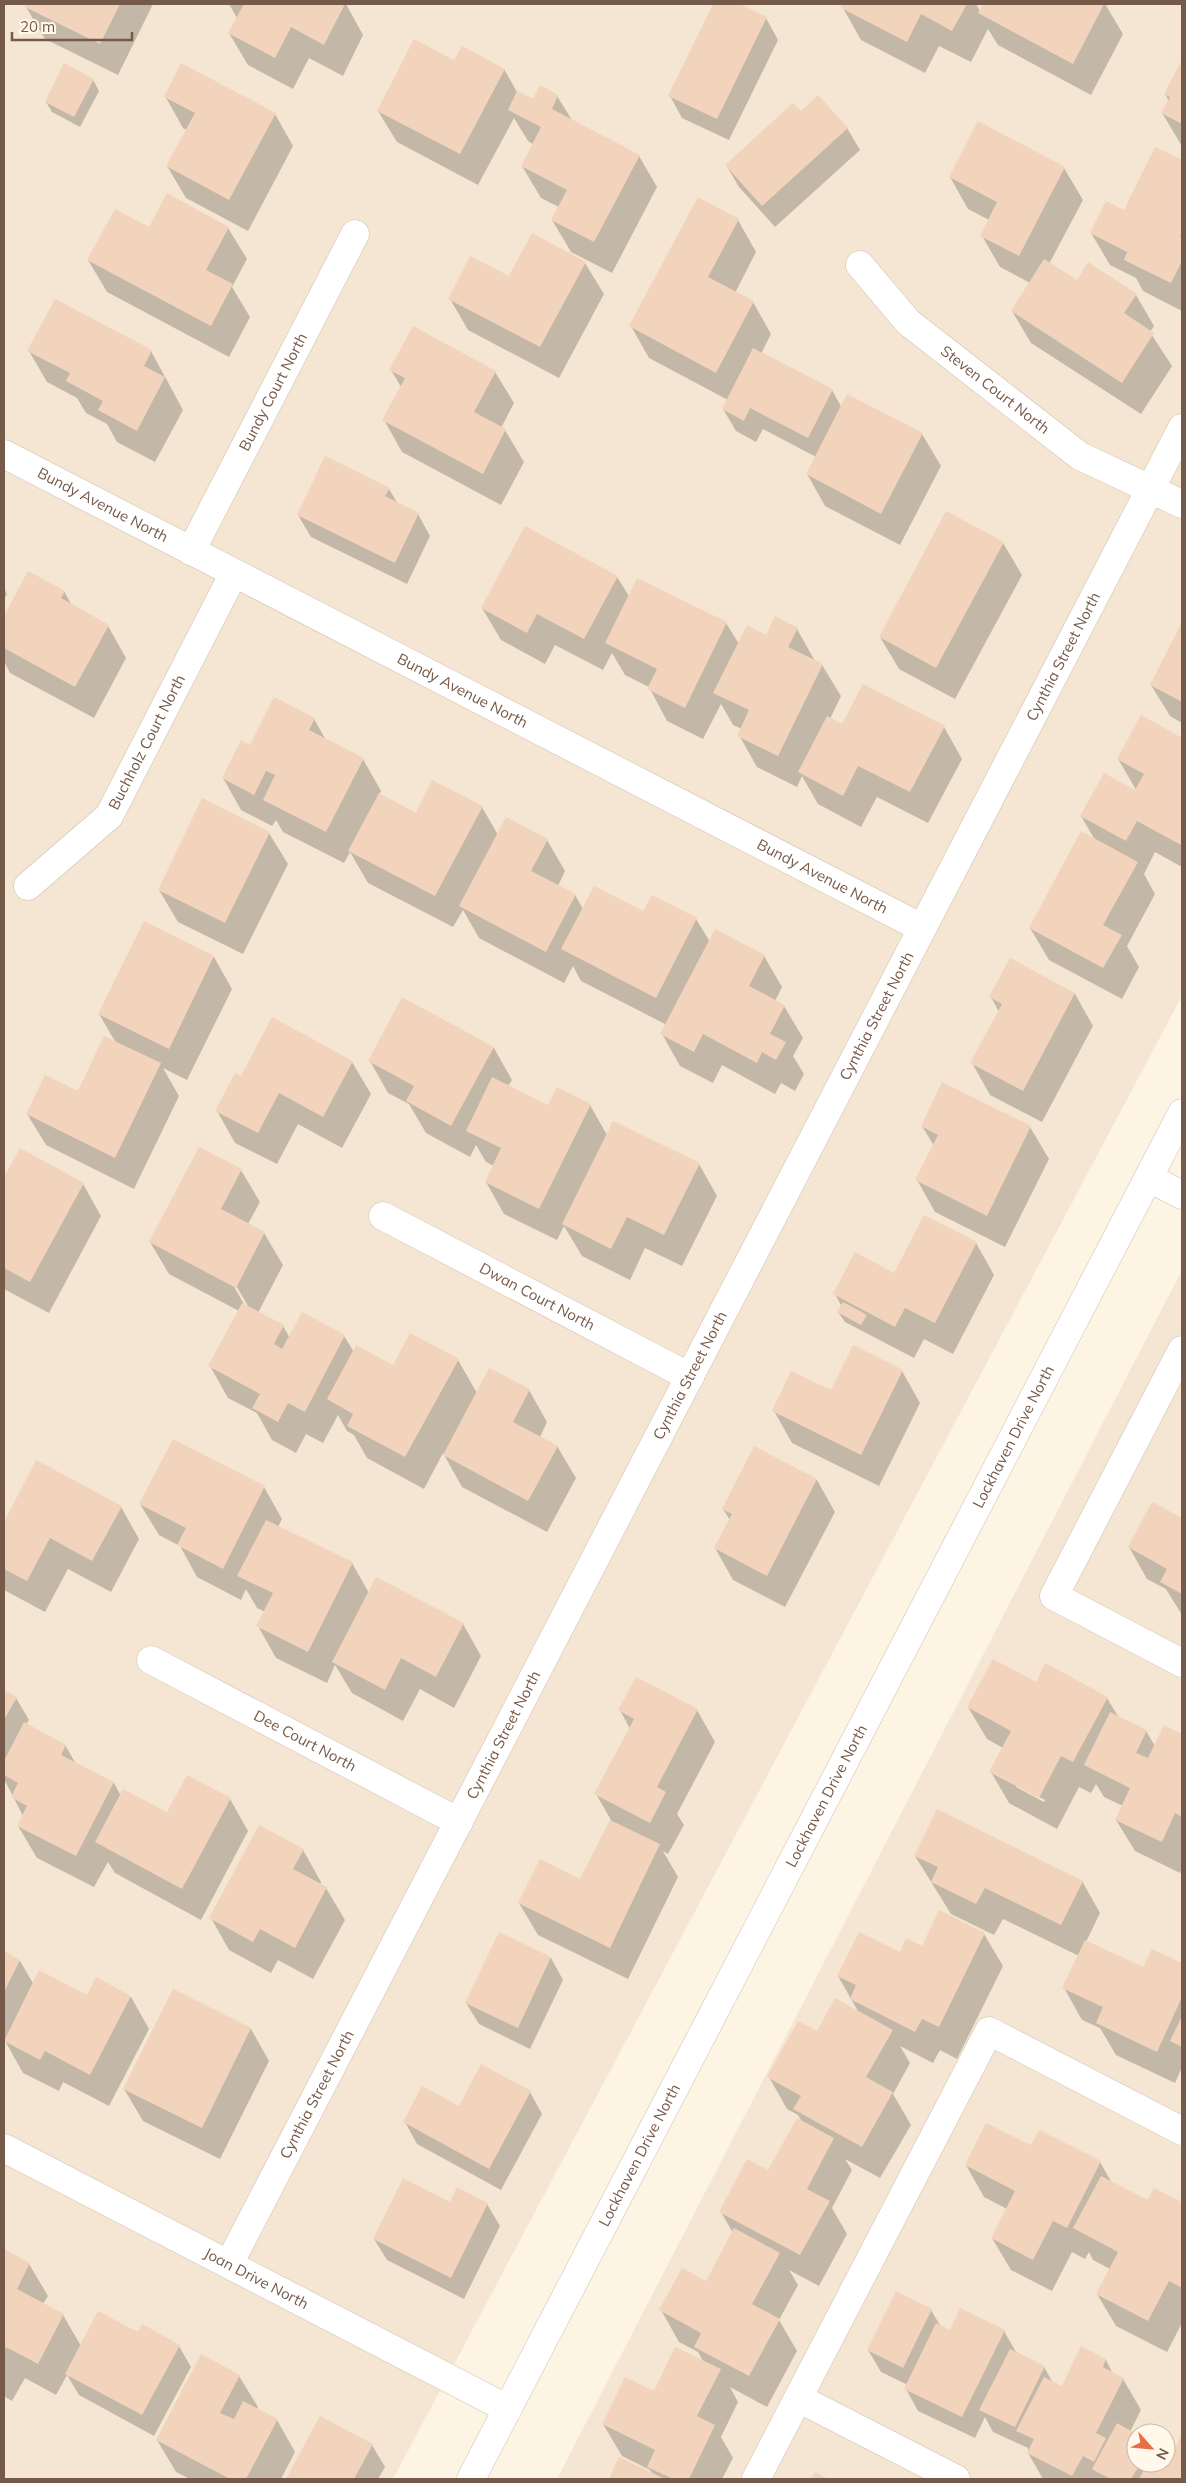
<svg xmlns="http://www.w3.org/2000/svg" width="1186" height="2483" viewBox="0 0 1186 2483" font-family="Mulish,sans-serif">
	<rect width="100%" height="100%" fill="#fdf4e4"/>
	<!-- residential -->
	<g fill="#f4e6d2" fill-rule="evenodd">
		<path d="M4,4H1182V996L393,2479H4Z"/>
		<path d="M1182,1270V2479H557ZM1136,2433H1166V2463H1136Z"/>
	</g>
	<!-- shadow -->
	<g fill="#0003" fill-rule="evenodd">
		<path d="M28,4H153L118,75L45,39L26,7Z"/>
		<path d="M229,4H346L363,35L343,76L309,58L293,89L248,65L229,33L237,18Z"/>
		<path d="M715,4H737L766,18L778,40L729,140L682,118L670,96Z"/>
		<path d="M845,4H976L980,11L984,4H1105L1123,34L1091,95L998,45L988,29L971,62L939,46L925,73L861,40L843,8Z"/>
		<path d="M455,61L504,69L517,92L534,101L557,96L572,120L639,156L657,187L612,273L571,252L552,220L559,207L541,198L522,166L534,145L528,141L514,118L478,185L397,142L378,111Z"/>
		<path d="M1182,62V146L1162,113L1169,101L1165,94Z"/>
		<path d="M93,80L99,91L80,127L52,112L46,102Z"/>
		<path d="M165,96L275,114L293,146L248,231L186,198L167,166L187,130L183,128Z"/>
		<path d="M800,113L847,128L860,150L775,227L739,187L726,165Z"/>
		<path d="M1155,149L1182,162V311L1143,291L1136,278L1110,265L1091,233L1125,211Z"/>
		<path d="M1064,168L1083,200L1049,264L1078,282L1136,295L1154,326L1150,332L1172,366L1141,414L1031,343L1012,311L1030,283L1000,267L982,236L989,220L968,209L950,177Z"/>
		<path d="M738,220L756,252L735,293L753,302L771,334L761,354L832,390L842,408L848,396L922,434L941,466L900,545L825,506L807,474L816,457L763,429L756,442L736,431L723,409L728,400L649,358L631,326Z"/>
		<path d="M228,228L247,259L232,287L250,317L229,357L107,292L88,260L150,229Z"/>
		<path d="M585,263L604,294L559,378L468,330L450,299Z"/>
		<path d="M29,351H151L183,410L155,462L117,442L107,424L86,413L77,398L47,382Z"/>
		<path d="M391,370L495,372L514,403L501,428L505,430L524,462L501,505L402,452L384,420L401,387Z"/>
		<path d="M389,489L398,504L418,514L430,536L407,584L311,537L298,515Z"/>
		<path d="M1003,543L1022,575L955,699L899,669L880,637Z"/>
		<path d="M29,573L64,591L72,606L108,626L126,658L94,718L10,673L4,661V619Z"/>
		<path d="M617,577L629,596L726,623L739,644L797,629L815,661L822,665L841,696L830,719L843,726L944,727L962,759L928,823L877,797L861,827L818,804L802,776L797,787L757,767L739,735L742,729L733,725L721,704L703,739L667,721L649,687L625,675L612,653L603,670L555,645L545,664L501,640L482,608Z"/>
		<path d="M4,588L7,594L4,600Z"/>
		<path d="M1182,625V723L1170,716L1151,685Z"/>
		<path d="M1141,717L1182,740V867L1155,852L1144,874L1155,894L1127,946L1139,967L1122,999L1049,960L1030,928L1095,840L1081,816L1138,793L1118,759Z"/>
		<path d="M314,719L326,740L363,759L381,791L379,795L416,814L482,807L498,835L547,840L565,871L558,886L575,895L583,909L644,912L696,919L710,942L764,956L782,987L775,1001L784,1006L803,1038L793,1056L804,1074L795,1091L781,1083L775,1094L722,1065L713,1083L680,1066L662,1034L667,1025L581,981L573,966L564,983L479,938L463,910L453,927L368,883L350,852L344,863L283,832L276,820L272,826L241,810L223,778L250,746Z"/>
		<path d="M269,833L288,864L243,954L178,922L159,890Z"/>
		<path d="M214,957L232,989L187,1080L163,1068L179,1096L134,1189L46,1145L27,1114L79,1092L116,1043L99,1014Z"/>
		<path d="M1010,960L1075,994L1093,1026L1042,1122L990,1095L972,1063L999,1012L991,997Z"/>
		<path d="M494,1048L512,1080L508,1086L548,1106L590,1105L607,1135L699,1164L717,1196L682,1266L645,1248L630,1280L582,1256L564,1226L557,1240L504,1214L486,1182L494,1166L486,1162L476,1145L470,1157L426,1133L409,1104L388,1093L370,1061Z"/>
		<path d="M352,1062L371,1094L342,1148L298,1124L277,1164L235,1143L217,1111L241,1077Z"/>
		<path d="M943,1083L1030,1127L1049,1159L1005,1247L935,1212L917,1180L934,1146L922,1126Z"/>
		<path d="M20,1150L83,1184L101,1216L49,1313L4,1289V1180Z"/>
		<path d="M241,1170L260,1202L248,1224L264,1233L283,1265L258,1313L283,1326L290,1338L344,1336L354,1352L393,1367L458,1360L477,1393L529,1390L547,1422L540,1437L557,1446L576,1478L547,1532L462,1487L443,1453L424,1489L367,1458L354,1435L347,1431L338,1415L323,1443L306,1434L296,1453L272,1440L257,1413L228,1398L210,1366L239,1311L169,1274L150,1242ZM234,1282L248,1306H245L232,1283Z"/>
		<path d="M976,1243L994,1275L953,1354L924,1339L914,1358L845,1322L838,1312L842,1307L835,1294L894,1275Z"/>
		<path d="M902,1371L920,1403L879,1486L792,1443L774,1411Z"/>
		<path d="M37,1462L121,1507L139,1539L111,1592L68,1569L45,1612L4,1590V1524Z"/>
		<path d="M817,1480L835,1512L785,1607L733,1580L715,1548L730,1520L723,1509Z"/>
		<path d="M264,1487L282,1519L278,1527L352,1563L369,1593L463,1624L481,1656L454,1708L420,1689L403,1721L352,1693L335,1665L327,1683L276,1658L258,1626L265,1612L257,1608L246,1589L241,1600L197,1577L180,1546L159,1535L140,1504Z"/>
		<path d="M1153,1503L1182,1519V1615L1166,1589L1147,1579L1129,1547Z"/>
		<path d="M1037,1683L1107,1698L1119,1718L1146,1731L1155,1746L1164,1727L1182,1735V1868L1180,1873L1135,1851L1116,1820L1123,1806L1104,1797L1096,1784L1091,1793L1079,1787L1057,1829L1009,1803L991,1772L1003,1748L987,1739L968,1707ZM1016,1784L1045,1800L1044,1802L1016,1787Z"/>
		<path d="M4,1691L16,1698L29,1720L26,1725L65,1745L76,1764L114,1783L121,1796L168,1814L230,1799L248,1831L201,1920L115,1873L108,1862L94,1887L37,1858L18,1826L23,1816L4,1779Z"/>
		<path d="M620,1710H697L715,1742L677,1814L684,1825L668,1854L663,1851L678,1877L628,1979L538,1935L519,1903L581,1880L611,1820L596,1794L630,1729Z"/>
		<path d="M303,1850L321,1882L320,1885L326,1888L345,1920L313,1979L278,1960L271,1973L229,1950L211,1918Z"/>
		<path d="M915,1856L1082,1881L1100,1913L1086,1942L1144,1969L1152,1951L1182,1965V2067L1175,2083L1116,2055L1100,2028L1082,2020L1064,1988L1079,1956L1003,1919L994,1935L951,1914Z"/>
		<path d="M500,1934L551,1958L563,1980L530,2049L479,2024L466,2003Z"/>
		<path d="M984,1934L1003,1966L957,2059L940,2050L933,2063L900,2046L910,2063L893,2094L911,2125L880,2178L845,2159L852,2170L832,2208L847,2234L819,2286L789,2270L798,2285L779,2320L797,2351L767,2407L730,2387L738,2402L721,2437L733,2458L722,2479H610L620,2459L654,2475L650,2470L622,2456L603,2424L704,2363L698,2352L679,2342L661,2310L707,2282L733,2233L721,2212L769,2172L802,2122L798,2115L787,2109L769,2077L817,2033L859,2013L838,1976L922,1947Z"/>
		<path d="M4,1953L20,1961L34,1985L87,1997L96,1979L131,1997L149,2029L109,2106L63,2082L59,2091L23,2073L4,2039Z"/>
		<path d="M174,1991L251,2029L269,2061L220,2159L143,2121L124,2089Z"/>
		<path d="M530,2092L542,2114L501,2190L417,2144L405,2122Z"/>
		<path d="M1032,2147L1100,2162L1112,2183L1149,2202L1155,2189L1182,2204V2323L1167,2352L1116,2326L1097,2294L1110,2269L1093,2260L1089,2252L1085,2259L1072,2252L1052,2291L1011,2270L992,2238L1007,2209L984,2197L966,2165Z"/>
		<path d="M487,2204L500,2226L464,2299L387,2260L374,2239Z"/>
		<path d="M4,2251L29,2264L48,2296L43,2304L63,2315L81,2346L138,2334L179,2346L191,2367L154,2436L79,2395L67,2375L56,2395L25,2378L12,2401L4,2396Z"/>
		<path d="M931,2310L941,2327L951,2331H1004L1016,2352L1044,2367L1053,2383L1062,2388L1082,2348L1106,2360L1113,2374L1123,2379L1141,2410L1130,2432L1136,2436V2463H1166V2444L1176,2449L1182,2437V2479H1043L1028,2453V2448L993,2432L985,2417L975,2438L918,2411L906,2389L908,2385L881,2372L868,2350Z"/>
		<path d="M239,2376L258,2407L257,2409L277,2420L295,2452L281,2479H190L176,2472L157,2440Z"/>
		<path d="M320,2417L372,2445L385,2467L378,2479H287Z"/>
	</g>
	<!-- building -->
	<g fill="#f2d3bb">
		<path d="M27,4H120L100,44L25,7Z"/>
		<path d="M244,4H345L324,45L291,27L275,58L228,33Z"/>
		<path d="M713,4H740L767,17L717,119L668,96Z"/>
		<path d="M843,4H967L952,31L921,14L907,42L841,8Z"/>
		<path d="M983,4H1104L1073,64L978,13Z"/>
		<path d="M414,39L454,60L462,46L505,69L460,154L377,111Z"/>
		<path d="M1182,60V124L1161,113L1170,97L1164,94Z"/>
		<path d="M64,63L94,79L74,117L45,102Z"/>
		<path d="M181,63L276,113L229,200L166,166L195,113L164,97Z"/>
		<path d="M540,85L558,95L552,109L640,155L594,242L551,220L567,190L521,166L541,127L508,110L517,91L533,99Z"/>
		<path d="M818,95L848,128L762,206L725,165L793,103L801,111Z"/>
		<path d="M978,121L1065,167L1019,256L980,236L997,202L949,177Z"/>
		<path d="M1155,147L1182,160V232L1180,237L1182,238V261L1171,283L1124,260L1127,252L1090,233L1106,201L1124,210Z"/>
		<path d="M167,193L229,227L206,270L233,284L211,326L87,260L115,209L149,227Z"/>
		<path d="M698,197L739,219L708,277L754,301L716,373L629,326Z"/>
		<path d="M532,233L586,262L540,347L448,299L470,256L509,276Z"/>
		<path d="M1044,259L1077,280L1088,262L1137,294L1124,313L1154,333L1122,383L1011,311Z"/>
		<path d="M55,299L152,350L144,366L165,377L137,431L98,410L103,401L66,381L70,373L27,351Z"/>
		<path d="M413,326L496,371L474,412L506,429L483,474L382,420L405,378L389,370Z"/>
		<path d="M753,348L833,389L808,438L750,408L744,421L722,409Z"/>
		<path d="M847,394L923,433L881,514L806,474Z"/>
		<path d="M325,456L390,488L385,496L419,513L395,563L297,515Z"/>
		<path d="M946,511L1004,542L936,668L879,637Z"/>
		<path d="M525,526L618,576L584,639L537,614L527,633L481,608Z"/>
		<path d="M28,571L65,591L61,598L109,625L75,687L4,648V616Z"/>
		<path d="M637,578L727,622L685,708L647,689L657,669L605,643Z"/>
		<path d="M775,616L798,628L788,647L823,664L778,756L737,736L749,710L713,693L747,625L766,635Z"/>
		<path d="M1182,622V702L1150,685Z"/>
		<path d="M863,684L945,726L910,792L858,766L843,796L798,772L827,716L842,724Z"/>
		<path d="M274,697L315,718L309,730L364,758L326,832L263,800L275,775L266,771L254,795L222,778L241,740L250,745Z"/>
		<path d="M1141,715L1182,738L1181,845L1137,821L1126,841L1080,816L1104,773L1135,790L1144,774L1117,759Z"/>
		<path d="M432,780L483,806L435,896L348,851L379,793L416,813Z"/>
		<path d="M202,798L270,832L225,923L158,890Z"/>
		<path d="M506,817L548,839L531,871L576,894L546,952L459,906Z"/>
		<path d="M1081,831L1138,862L1103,925L1122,935L1103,968L1029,928Z"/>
		<path d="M594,886L643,911L652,895L697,918L656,998L561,949Z"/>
		<path d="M144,921L214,956L169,1049L98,1014Z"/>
		<path d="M715,929L765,955L749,986L785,1005L770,1034L786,1042L776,1060L762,1052L757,1063L703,1034L694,1052L660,1034Z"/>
		<path d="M1010,958L1075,993L1023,1091L970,1063L1002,1004L989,997Z"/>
		<path d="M402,997L494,1047L451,1126L406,1101L414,1086L368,1061Z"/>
		<path d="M272,1017L353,1061L323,1117L279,1093L258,1133L215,1111L235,1073L241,1076Z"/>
		<path d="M104,1036L161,1063L115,1158L26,1114L45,1075L78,1091Z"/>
		<path d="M492,1077L548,1105L557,1087L591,1104L539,1209L485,1182L501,1148L466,1131Z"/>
		<path d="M942,1082L1031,1126L987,1216L915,1180L938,1135L921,1126Z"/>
		<path d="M613,1121L700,1163L664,1235L627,1217L611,1249L562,1224Z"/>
		<path d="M199,1147L242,1169L221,1209L265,1232L236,1288L149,1242Z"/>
		<path d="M20,1148L84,1183L30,1282L4,1268V1177Z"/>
		<path d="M924,1215L977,1242L935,1323L905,1308L895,1327L833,1294L855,1252L894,1273Z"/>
		<path d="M843,1302L867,1315L861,1325L837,1312Z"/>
		<path d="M242,1303L284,1325L274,1344L282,1349L302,1312L345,1335L305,1412L288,1403L278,1422L252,1408L260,1394L208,1366Z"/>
		<path d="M410,1333L459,1359L405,1457L347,1426L353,1414L327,1399L356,1345L393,1365Z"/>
		<path d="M853,1345L903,1370L861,1455L772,1411L791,1371L831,1390Z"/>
		<path d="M489,1368L530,1389L513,1422L558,1446L528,1501L443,1455Z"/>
		<path d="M173,1439L265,1486L223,1569L177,1545L186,1528L139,1504Z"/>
		<path d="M754,1446L817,1479L767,1576L714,1548L732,1514L722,1509Z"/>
		<path d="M36,1460L122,1506L92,1561L50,1538L27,1581L4,1569V1522Z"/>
		<path d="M1152,1502L1182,1518V1594L1160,1582L1167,1569L1128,1547Z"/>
		<path d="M266,1520L353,1562L308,1652L256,1626L273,1593L237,1576Z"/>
		<path d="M376,1577L464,1623L436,1677L401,1658L385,1690L332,1662Z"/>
		<path d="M993,1659L1036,1682L1045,1663L1108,1697L1073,1762L1061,1756L1039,1798L989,1772L1011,1731L967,1707Z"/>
		<path d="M636,1677L698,1709L657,1787L666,1792L650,1823L594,1794L634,1719L618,1710Z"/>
		<path d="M4,1690L17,1697L4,1720Z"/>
		<path d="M1110,1712L1147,1730L1136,1753L1148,1758L1164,1725L1182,1734V1817L1175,1813L1162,1842L1115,1820L1130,1788L1084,1765Z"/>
		<path d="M24,1722L66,1745L61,1755L114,1782L76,1856L17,1826L27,1806L11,1797L18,1783L4,1775V1761Z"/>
		<path d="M187,1775L231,1798L182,1889L95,1842L123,1789L167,1812Z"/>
		<path d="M937,1809L1083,1881L1061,1925L985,1888L976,1904L931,1882L938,1867L914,1856Z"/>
		<path d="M610,1820L660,1844L610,1948L518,1903L540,1859L580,1879Z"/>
		<path d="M259,1825L304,1849L293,1869L327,1887L295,1948L260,1929L253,1942L209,1918Z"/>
		<path d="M939,1910L985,1933L939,2027L922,2019L915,2032L850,1999L856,1985L837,1976L859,1932L900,1952L906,1938L922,1946Z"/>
		<path d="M499,1932L551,1957L518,2028L465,2003Z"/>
		<path d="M1085,1940L1143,1967L1152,1949L1182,1963V1997L1157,2052L1096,2023L1103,2007L1062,1988Z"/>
		<path d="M4,1951L20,1960L4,1992Z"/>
		<path d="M39,1970L87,1995L96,1977L131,1996L90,2075L45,2051L40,2060L4,2041Z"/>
		<path d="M173,1989L251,2028L202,2128L123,2089Z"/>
		<path d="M835,1998L893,2030L866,2077L893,2092L862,2147L793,2109L801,2096L767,2077L798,2021L817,2031Z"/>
		<path d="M1182,2016V2047L1170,2041Z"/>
		<path d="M481,2064L531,2091L489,2169L403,2122L422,2086L459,2106Z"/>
		<path d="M797,2118L834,2138L807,2189L830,2201L800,2255L719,2212L747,2159L768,2170Z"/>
		<path d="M986,2123L1031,2145L1039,2130L1101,2161L1067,2228L1053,2221L1033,2260L991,2238L1015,2191L965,2165Z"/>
		<path d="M1101,2176L1148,2200L1154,2188L1182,2202V2288L1169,2281L1148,2321L1096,2294L1118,2252L1073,2228Z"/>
		<path d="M403,2178L450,2202L457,2187L488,2203L451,2278L373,2239Z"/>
		<path d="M734,2228L780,2253L752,2304L780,2319L749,2376L694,2347L701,2333L659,2310L682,2268L706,2281Z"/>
		<path d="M4,2249L30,2263L17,2289L64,2314L38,2364L6,2347L4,2352Z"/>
		<path d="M896,2291L932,2309L903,2368L867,2350Z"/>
		<path d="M960,2308L1005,2330L962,2417L904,2389L936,2323L950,2330Z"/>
		<path d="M98,2311L138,2332L142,2324L180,2345L142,2415L65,2374Z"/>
		<path d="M1081,2346L1106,2359L1103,2367L1124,2378L1096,2433L1106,2438L1094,2462L1083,2456L1072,2476L1027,2453L1034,2439L1016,2431L1044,2377L1062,2386Z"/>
		<path d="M675,2347L721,2369L697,2416L715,2425L689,2479H673L647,2467L655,2450L602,2424L625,2377L654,2391Z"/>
		<path d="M1010,2349L1045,2366L1015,2427L979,2410Z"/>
		<path d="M201,2354L240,2375L220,2413L234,2419L243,2401L278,2419L246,2479H230L156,2440Z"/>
		<path d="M320,2416L373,2444L354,2479H286Z"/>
		<path d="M1117,2423L1136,2434V2463H1141L1131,2479H1110L1092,2469Z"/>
		<path d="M1182,2434V2479H1139L1148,2463H1166V2442L1176,2447Z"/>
		<path d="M619,2457L665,2479H609Z"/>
		<path d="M815,2472L829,2479H811Z"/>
	</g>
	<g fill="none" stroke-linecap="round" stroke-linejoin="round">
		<!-- minor casing -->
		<g stroke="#d0bead" stroke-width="29">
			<g id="minor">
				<path id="s1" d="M860,265L908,322L1080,456L1182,504"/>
				<path id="s2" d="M4,454L922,928"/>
				<path id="s3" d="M191,551L355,234"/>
				<path id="s4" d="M28,886L109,816L234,573"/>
				<path d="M1149,1178L1182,1195"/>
				<path id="s5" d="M383,1216L690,1377"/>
				<path d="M1182,1350L1054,1596L1182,1663"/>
				<path id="s6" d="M151,1660L459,1822"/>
				<path id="s7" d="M4,2148L508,2409"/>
				<path id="s8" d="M229,2264L1182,428"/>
				<path d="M798,2398L956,2479"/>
				<path id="s9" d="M471,2479L1182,1113"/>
				<path d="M756,2479L989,2031L1182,2131"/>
			</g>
		</g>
		<!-- minor -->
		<use href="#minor" stroke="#fff" stroke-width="28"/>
	</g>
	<g text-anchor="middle" stroke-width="4.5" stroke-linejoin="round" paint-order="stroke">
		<!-- street labels -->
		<g font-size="15" fill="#765a49" stroke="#fff8eb">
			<text dy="5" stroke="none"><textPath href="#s1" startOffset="185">Steven Court North</textPath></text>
			<text dy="5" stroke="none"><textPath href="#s3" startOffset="179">Bundy Court North</textPath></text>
			<text dy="5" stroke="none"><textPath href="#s2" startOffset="111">Bundy Avenue North</textPath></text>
			<text dy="5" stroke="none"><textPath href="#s8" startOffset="1811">Cynthia Street North</textPath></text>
			<text dy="5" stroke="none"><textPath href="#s2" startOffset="516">Bundy Avenue North</textPath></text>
			<text dy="5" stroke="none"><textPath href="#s4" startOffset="190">Buchholz Court North</textPath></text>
			<text dy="5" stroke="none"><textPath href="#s2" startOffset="921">Bundy Avenue North</textPath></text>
			<text dy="5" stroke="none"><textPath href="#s8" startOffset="1406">Cynthia Street North</textPath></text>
			<text dy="5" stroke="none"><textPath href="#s5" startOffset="174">Dwan Court North</textPath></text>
			<text dy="5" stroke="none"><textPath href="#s8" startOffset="1001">Cynthia Street North</textPath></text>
			<text dy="5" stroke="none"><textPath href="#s9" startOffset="1175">Lockhaven Drive North</textPath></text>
			<text dy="5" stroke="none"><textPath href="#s8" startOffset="596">Cynthia Street North</textPath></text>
			<text dy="5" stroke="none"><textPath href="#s6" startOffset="174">Dee Court North</textPath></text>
			<text dy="5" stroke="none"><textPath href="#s9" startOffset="770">Lockhaven Drive North</textPath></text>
			<text dy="5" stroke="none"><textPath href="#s8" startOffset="191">Cynthia Street North</textPath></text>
			<text dy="5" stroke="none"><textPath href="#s9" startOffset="365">Lockhaven Drive North</textPath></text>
			<text dy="5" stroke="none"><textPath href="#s7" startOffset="284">Joan Drive North</textPath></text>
		</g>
	</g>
	<!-- border -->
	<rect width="1186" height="2483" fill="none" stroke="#765a49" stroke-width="10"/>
	<!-- north arrow -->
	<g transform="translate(1151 2448) rotate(117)"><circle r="24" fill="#fff8eb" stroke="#c8b9aa"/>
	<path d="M0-4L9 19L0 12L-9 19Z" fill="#e87047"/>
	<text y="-8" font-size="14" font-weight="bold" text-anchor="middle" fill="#765a49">N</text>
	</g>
	<!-- scale -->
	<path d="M12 32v8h120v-8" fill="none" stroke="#765a49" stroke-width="2.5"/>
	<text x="20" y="32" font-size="15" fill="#765a49" stroke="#fff8eb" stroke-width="4" paint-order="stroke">20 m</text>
</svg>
